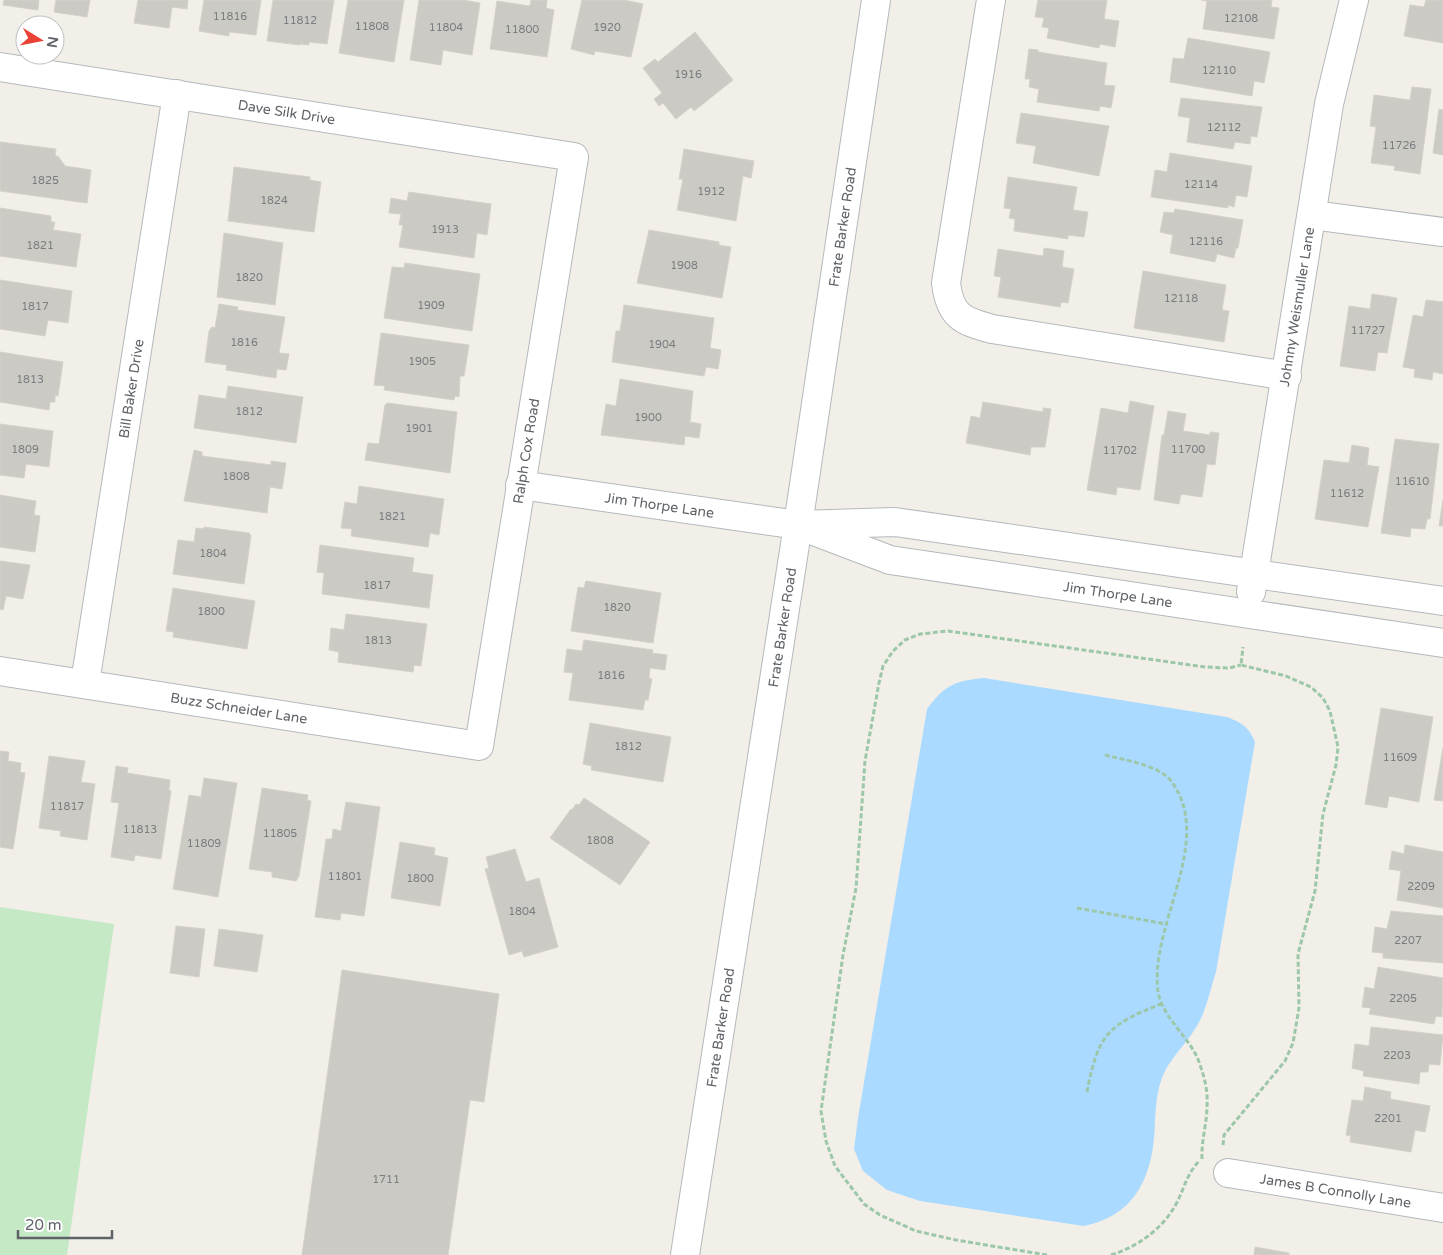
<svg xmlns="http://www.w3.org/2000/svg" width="1443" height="1255" viewBox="0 0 1443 1255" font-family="'Varela Round',sans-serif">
	<rect width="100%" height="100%" fill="#f1efe8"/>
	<!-- green -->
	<path fill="#c5e8c5" d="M0,907L114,924L67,1255H0Z"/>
	<!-- water -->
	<path fill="#aadaff" d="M984,678L1227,717C1242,723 1249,727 1255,742L1216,972C1210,990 1206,1013 1195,1029C1187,1042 1174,1055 1166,1069C1151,1098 1158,1129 1151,1158C1142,1197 1121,1218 1084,1226L920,1201L887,1190L863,1171L854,1149L858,1118L927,709C945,685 954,681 984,678Z"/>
	<!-- building -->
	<g fill="#cccac5" stroke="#d6d1c6">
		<path d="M4,0H39L38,10L3,5Z"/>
		<path d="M56,0H90L87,17L54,12Z"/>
		<path d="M138,0H188L187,9L172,7L169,28L134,23Z"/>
		<path d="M204,0H261L256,35L229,32V36L199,31Z"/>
		<path d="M273,0H334L327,44L309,42V45L300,44V45L267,41Z"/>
		<path d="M348,0H404L394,62L339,53Z"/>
		<path d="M419,0H463L480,3L472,55L443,50L441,65L410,60Z"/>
		<path d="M531,0H547L546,8L554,10L547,57L490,49L497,1L530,6Z"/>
		<path d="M582,0H624L643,4L631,57L595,51L594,55L571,49Z"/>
		<path d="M1038,0H1107L1104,19L1119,21L1115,47L1100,44L1099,48L1047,38L1049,28L1042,27L1044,18L1035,17Z"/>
		<path d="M1201,0H1272L1271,7L1279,8L1274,39L1203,29L1207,1Z"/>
		<path d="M1426,0H1443V43L1404,36L1410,5L1424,7Z"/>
		<path d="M695,32L733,80L694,111L691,107L676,119L663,103L659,106L654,99L662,93L643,68L655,59L658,62Z"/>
		<path d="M1188,38L1270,52L1264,83L1254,81L1252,96L1170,82L1173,58L1184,59Z"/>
		<path d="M1029,49L1038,50V52L1107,63L1104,85L1115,86L1111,108L1100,106L1099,111L1037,102L1039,89L1029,87L1030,79H1025Z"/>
		<path d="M1412,87L1431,89L1420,174L1394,170L1395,166L1371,163L1376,127L1370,126L1374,95L1410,100Z"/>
		<path d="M1181,98L1262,107L1257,137L1251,136L1250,144L1235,142L1233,149L1187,142L1190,118L1178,116Z"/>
		<path d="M1439,109L1443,110V155L1433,153Z"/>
		<path d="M1021,113L1109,126L1099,176L1033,163L1036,146L1016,143Z"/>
		<path d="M0,142L56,149L55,156H58L65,166L91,170L87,203L0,191Z"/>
		<path d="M684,149L754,161L751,178L743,176L736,221L677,210L683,179H679Z"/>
		<path d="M1170,153L1252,166L1247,197L1236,195L1234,207L1228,205V208L1151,197L1155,170L1167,172Z"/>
		<path d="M234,167L310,177V180L321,182L314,232L228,221Z"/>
		<path d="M1008,177L1077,187L1073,210L1088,212L1084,237L1068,235V239L1014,231L1015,219L1009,218L1011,209L1004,208Z"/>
		<path d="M409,192L491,204L487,235L477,233L474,258L399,247L403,225H399L401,214L389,213L391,198L407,201Z"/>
		<path d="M0,208L51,216V222H55L53,230L81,234L76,267L0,256Z"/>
		<path d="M1175,209L1243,220L1238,248H1236L1234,258L1217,254L1215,262L1170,253L1173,235L1160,232L1164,212L1174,213Z"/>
		<path d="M649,230L719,242V245L731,247L722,298L637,283Z"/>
		<path d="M224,233L283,243L275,305L217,297Z"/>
		<path d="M1044,248L1064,251L1062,267L1074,269L1068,303L1061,302L1060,307L998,297L1001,277L994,276L998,249L1043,256Z"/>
		<path d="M405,263L480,274L472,331L384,318L392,267L404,268Z"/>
		<path d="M1143,271L1226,285L1222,310L1229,311L1224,342L1134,328Z"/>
		<path d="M0,280L72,291L68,323L48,320L45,336L0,329Z"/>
		<path d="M1372,294L1397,298L1387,353L1378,352L1375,371L1340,366L1349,306L1370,309Z"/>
		<path d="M1426,300L1443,302V374L1433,372L1432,380L1414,377L1415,369L1403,367L1413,315L1423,317Z"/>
		<path d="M219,304L238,307L237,310L285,317L279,353L289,354L286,370L277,369L276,378L226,370L227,365L205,362L209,331L212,327L215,328Z"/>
		<path d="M624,305L714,318L710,348L721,350L718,369L706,367L704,376L612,362L616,331H620Z"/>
		<path d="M381,333L469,345L464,376H460L459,397L455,396L454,400L384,390L385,386L374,385Z"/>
		<path d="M0,352L63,362L58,396L55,395V402H50L49,410L0,402Z"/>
		<path d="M620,379L693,391L690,422L701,424L699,438L685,436L684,445L601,435L606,404L616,406Z"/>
		<path d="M228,386L303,397L296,443L194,428L199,395L226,399Z"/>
		<path d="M1130,401L1154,406L1140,490L1117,487L1116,495L1087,490L1101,408L1128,413Z"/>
		<path d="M983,402L1043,412V408L1051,409L1045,447H1031L1030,455L966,443L971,416L980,418Z"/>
		<path d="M387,403L457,412L450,473L365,460L368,443L379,444L385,405Z"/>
		<path d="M1168,411L1186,414L1183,431L1210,435V432L1219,433L1215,465L1207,464L1202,497L1181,494L1179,504L1154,500L1162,435H1164Z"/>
		<path d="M0,424L53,431L49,467L26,464L24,478L0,475Z"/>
		<path d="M1395,439L1439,444L1430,519H1427L1425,529L1411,528L1410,537L1381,533Z"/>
		<path d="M1352,445L1369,448L1367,465L1379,467L1368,527L1315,519L1324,460L1349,463Z"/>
		<path d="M194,450L202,452V456L271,465V461L286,463L282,489L270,487L267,513L184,501Z"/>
		<path d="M359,486L444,499L439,535L430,533L428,547L351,536L352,529L341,528L345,502L357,504Z"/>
		<path d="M0,495L36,501L34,515L40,516L35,552L0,547Z"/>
		<path d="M1443,500V526H1439Z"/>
		<path d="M204,527L249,533L251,536L244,584L173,574L178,540L194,542L196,528L204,529Z"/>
		<path d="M320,545L414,558L412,572L433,575L429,608L322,594L324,573L317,572Z"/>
		<path d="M0,561L30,565L23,599L6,596L3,610L0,609Z"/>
		<path d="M586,581L661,593L653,643L571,631L578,587L584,588Z"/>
		<path d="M173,588L255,601L247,649L173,637L174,632L166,631Z"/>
		<path d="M346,614L427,624L421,666L414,665L413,672L338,662L339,652L329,650L331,628L344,630Z"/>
		<path d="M584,640L653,650L652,653L667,655L665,670L650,668L649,678L652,679L648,700H645L643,710L569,700L573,673L564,672L567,649L582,651Z"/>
		<path d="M1381,708L1433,717L1419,802L1389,796L1387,808L1365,804Z"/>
		<path d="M590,723L671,737L663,782L591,770L592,766L583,764Z"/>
		<path d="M1443,748V801L1434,800Z"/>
		<path d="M0,751L9,752L8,761L21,763L20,772L25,773L13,849L0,847Z"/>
		<path d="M49,756L85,761L81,782L95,784L87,840L60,836L61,831L39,828Z"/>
		<path d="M116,766L128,768L127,773L170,780L169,790L171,791L161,859L135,855L134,861L111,857L119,803L111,802Z"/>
		<path d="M204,778L237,783L218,897L173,889L189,795L201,797Z"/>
		<path d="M262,788L308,795L307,800L311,801L299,876L296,881L272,877V872L249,869Z"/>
		<path d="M584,798L650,842L620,885L550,838L571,809L572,810L576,804L579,805Z"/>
		<path d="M346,802L380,807L364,916L341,913L340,920L315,917L326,839H332L333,829L341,831Z"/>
		<path d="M400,842L435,848L434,855L448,858L440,906L391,898Z"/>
		<path d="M1405,845L1443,852V908L1397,900L1401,871L1389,869L1392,851L1404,854Z"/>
		<path d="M515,849L526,882L539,878L558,947L524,957L522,951L509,955L485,869L489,868L486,857Z"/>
		<path d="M1391,911L1443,916V963L1383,958V953L1372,952L1375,927L1387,929Z"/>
		<path d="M176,926L205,929L199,977L170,973Z"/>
		<path d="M219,929L263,935L257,972L214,966Z"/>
		<path d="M1378,967L1443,978L1442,1017L1436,1016L1434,1024L1369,1014L1371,1008L1362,1007L1365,987L1374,989Z"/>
		<path d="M342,970L499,994L484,1102L470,1100L448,1255H302Z"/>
		<path d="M1371,1027L1443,1035L1440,1065L1429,1064L1428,1072H1420L1419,1084L1363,1076L1364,1071L1352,1068L1355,1044L1369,1046Z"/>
		<path d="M1365,1087L1391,1092L1390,1099L1430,1106L1425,1132L1415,1130L1411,1152L1350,1142L1351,1136L1346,1135L1352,1100L1363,1101Z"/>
		<path d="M1255,1247L1289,1253V1255H1254Z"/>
	</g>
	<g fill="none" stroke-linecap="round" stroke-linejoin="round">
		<!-- minor casing -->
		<g stroke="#b5b8bc" stroke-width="30">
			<g id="minor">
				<path d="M991,0L946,283C950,316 962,321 992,329L1287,376"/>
				<path id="s1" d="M0,67L574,157L479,746L0,671"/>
				<path d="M1312,215L1443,232"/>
				<path id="s2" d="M520,485L798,525L895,522L1443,601"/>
				<path id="s3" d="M811,530L890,560L1443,643"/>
				<path id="s4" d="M1251,592L1329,104L1354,0"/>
				<path id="s5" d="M85,683L177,94"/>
				<path id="s6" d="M1228,1173L1443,1208"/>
				<path id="s7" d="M685,1255L798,525L876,0"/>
			</g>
		</g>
		<!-- path -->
		<g stroke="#9cc7a9" stroke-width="3" stroke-dasharray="5 2.5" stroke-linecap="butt">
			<path d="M1105,755C1124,760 1159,765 1171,781C1216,840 1149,925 1158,991C1162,1019 1192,1038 1200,1065C1205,1079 1208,1092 1207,1106C1207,1124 1201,1141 1202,1159"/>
			<path d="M1077,908L1166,924"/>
			<path d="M1087,1092C1098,1035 1107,1025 1161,1004"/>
			<path d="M1223,1145L1224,1135L1285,1061L1293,1043L1299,1008L1298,954L1315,891L1323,814L1336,765L1338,747L1330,711L1323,698L1311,687L1286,676L1241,665L1243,647"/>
			<path d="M1047,1255L956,1240L916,1231L880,1215L864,1204L835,1166L826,1141L821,1111L843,955L856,888L865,761L879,683L883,666L893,651L905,640L920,634L948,631L1205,667L1229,668L1241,665"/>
			<path d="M1111,1255C1137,1247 1161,1230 1175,1206C1184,1190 1186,1175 1199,1161"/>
		</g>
		<!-- minor -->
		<use href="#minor" stroke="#fff" stroke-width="28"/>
	</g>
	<g text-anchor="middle" stroke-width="4.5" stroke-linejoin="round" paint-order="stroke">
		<!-- number labels -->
		<g font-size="11" fill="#7a7d7f">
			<text x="230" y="20">11816</text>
			<text x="1241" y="22">12108</text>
			<text x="300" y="24">11812</text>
			<text x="372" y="30">11808</text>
			<text x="446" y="31">11804</text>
			<text x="607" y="31">1920</text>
			<text x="522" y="33">11800</text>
			<text x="1219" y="74">12110</text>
			<text x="688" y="78">1916</text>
			<text x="1224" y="131">12112</text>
			<text x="1399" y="149">11726</text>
			<text x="45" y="184">1825</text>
			<text x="1201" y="188">12114</text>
			<text x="711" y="195">1912</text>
			<text x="274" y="204">1824</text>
			<text x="445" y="233">1913</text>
			<text x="1206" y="245">12116</text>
			<text x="40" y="249">1821</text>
			<text x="684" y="269">1908</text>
			<text x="249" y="281">1820</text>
			<text x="1181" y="302">12118</text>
			<text x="431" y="309">1909</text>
			<text x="35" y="310">1817</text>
			<text x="1368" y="334">11727</text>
			<text x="244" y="346">1816</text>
			<text x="662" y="348">1904</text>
			<text x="422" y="365">1905</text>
			<text x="30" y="383">1813</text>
			<text x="249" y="415">1812</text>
			<text x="648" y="421">1900</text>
			<text x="419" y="432">1901</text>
			<text x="25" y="453">1809</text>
			<text x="1188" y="453">11700</text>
			<text x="1120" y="454">11702</text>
			<text x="236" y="480">1808</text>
			<text x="1412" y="485">11610</text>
			<text x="1347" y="497">11612</text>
			<text x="392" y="520">1821</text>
			<text x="213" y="557">1804</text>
			<text x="377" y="589">1817</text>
			<text x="617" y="611">1820</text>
			<text x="211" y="615">1800</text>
			<text x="378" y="644">1813</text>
			<text x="611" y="679">1816</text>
			<text x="628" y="750">1812</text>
			<text x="1400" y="761">11609</text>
			<text x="67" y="810">11817</text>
			<text x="140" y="833">11813</text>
			<text x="280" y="837">11805</text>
			<text x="600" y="844">1808</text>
			<text x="204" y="847">11809</text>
			<text x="345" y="880">11801</text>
			<text x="420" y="882">1800</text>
			<text x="1421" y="890">2209</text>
			<text x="522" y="915">1804</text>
			<text x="1408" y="944">2207</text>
			<text x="1403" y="1002">2205</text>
			<text x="1397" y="1059">2203</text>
			<text x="1388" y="1122">2201</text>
			<text x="386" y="1183">1711</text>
		</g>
		<!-- street labels -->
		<g font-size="14" fill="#5f6368" stroke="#fff">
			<text dy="5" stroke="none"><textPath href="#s1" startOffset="290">Dave Silk Drive</textPath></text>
			<text dy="5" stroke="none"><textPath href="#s7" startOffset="1040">Frate Barker Road</textPath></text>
			<text dy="5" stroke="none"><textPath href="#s4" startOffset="289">Johnny Weismuller Lane</textPath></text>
			<text dy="5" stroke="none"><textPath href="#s5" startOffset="298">Bill Baker Drive</textPath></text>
			<text transform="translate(526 451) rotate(-81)" y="5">Ralph Cox Road</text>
			<text dy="5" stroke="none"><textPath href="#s2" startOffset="141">Jim Thorpe Lane</textPath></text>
			<text dy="5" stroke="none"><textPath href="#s3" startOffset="315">Jim Thorpe Lane</textPath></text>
			<text dy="5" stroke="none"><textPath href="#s7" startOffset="635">Frate Barker Road</textPath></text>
			<text transform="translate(239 708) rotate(9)" y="5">Buzz Schneider Lane</text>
			<text dy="5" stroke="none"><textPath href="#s7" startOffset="230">Frate Barker Road</textPath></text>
			<text dy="5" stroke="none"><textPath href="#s6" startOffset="109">James B Connolly Lane</textPath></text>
		</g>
	</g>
	<!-- north arrow -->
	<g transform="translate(40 40) rotate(100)"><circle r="24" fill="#ffffff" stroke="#bfc1c3"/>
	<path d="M0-4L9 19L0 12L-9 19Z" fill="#ea4335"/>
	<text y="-8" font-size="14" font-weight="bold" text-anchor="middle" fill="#5f6368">N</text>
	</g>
	<!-- scale -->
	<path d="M18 1230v8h94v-8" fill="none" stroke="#5f6368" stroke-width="2.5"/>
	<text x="25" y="1230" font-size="15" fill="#5f6368" stroke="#ffffff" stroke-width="4" paint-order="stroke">20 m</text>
</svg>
